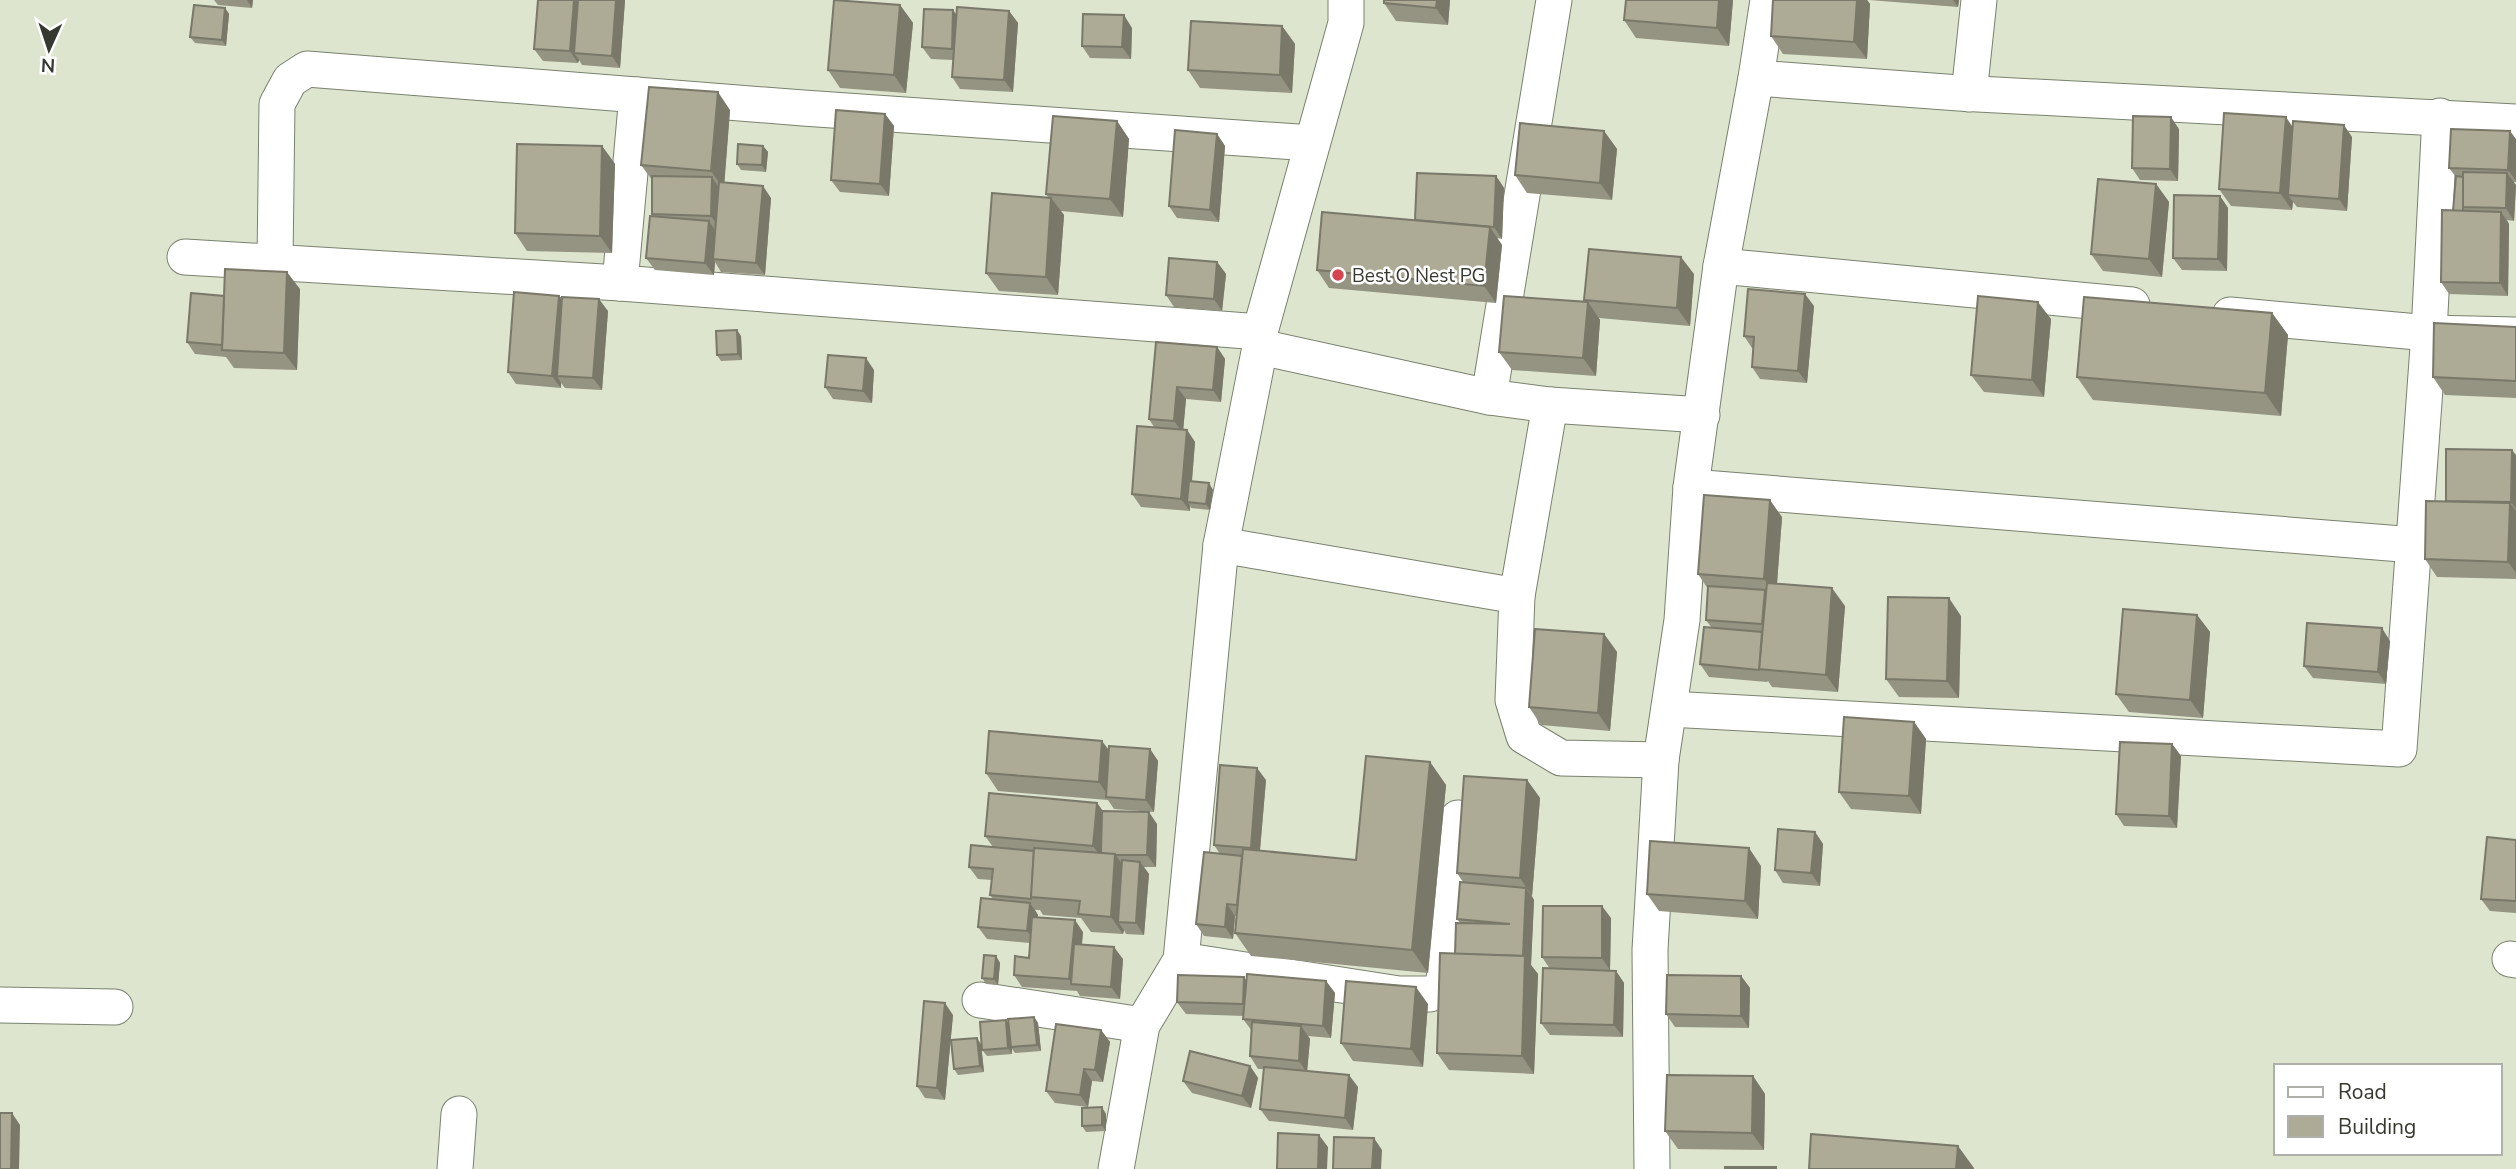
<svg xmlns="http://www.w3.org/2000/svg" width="2516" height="1169" viewBox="0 0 2516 1169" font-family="'Nunito Sans',sans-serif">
	<rect width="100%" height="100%" fill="#dde5cf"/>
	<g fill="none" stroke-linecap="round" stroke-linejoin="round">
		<!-- minor casing -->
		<g stroke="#7a816e" stroke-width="37">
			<g id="minor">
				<path d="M1756,78L1959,93L2516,122"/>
				<path d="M1969,94L1979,0"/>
				<path d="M185,257L620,283L1260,332"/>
				<path d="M275,262L277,104L290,80L307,69L803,108L1312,143"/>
				<path d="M1721,266L1756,78L1768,0"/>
				<path d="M620,283L637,95"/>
				<path d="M2230,315L2429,333L2516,335"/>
				<path d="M1260,347L1489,397L1550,405L1702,415"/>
				<path d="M1489,397L1554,0"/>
				<path d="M1550,405L1517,596L1513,700L1524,736L1561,758L1661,760"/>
				<path d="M1691,487L2414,545"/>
				<path d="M1221,545L1517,596"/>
				<path d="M1669,709L2399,749L2429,333L2440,116"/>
				<path d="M2510,959L2516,960"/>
				<path d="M1181,960L1399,994H1430L1439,991L1444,980L1458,818"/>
				<path d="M980,1000L1142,1025"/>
				<path d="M0,1005L115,1007"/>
				<path d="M455,1169L459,1114"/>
				<path d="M1116,1169L1142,1025L1181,960L1221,545L1260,347V332L1346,23V0"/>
				<path d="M1652,1169L1650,950L1661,760L1682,620L1691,487L1721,266L2132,305"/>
			</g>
		</g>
		<!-- minor -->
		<use href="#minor" stroke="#fff" stroke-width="35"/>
	</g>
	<!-- wall -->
	<g fill="#959381">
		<path d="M214,0H253L252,8L218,5Z"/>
		<path d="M538,0H625L620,68L582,65L579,60L578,63L543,61L534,49Z"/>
		<path d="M1384,0H1450L1448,25L1396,21L1384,3Z"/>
		<path d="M1733,0L1729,46L1636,38L1624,20Z"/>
		<path d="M1773,0H1867L1870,4L1867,59L1783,54L1771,36Z"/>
		<path d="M1869,0H1959L1958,7Z"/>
		<path d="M900,5L913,23L906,93L840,88L828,70Z"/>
		<path d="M225,8L229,14L226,46L195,43L190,37Z"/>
		<path d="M1009,11L1018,23L1013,92L960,89L952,77L953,60L931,59L922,47L956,14Z"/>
		<path d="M1282,26L1295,44L1292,93L1200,88L1188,70Z"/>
		<path d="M1132,28L1131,59L1090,58L1082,46Z"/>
		<path d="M730,110L724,183L771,198L765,275L721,272L715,262L714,275L655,270L646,258L653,216L652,214V180L641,165Z"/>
		<path d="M885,114L894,126L889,196L840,192L831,180Z"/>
		<path d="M1117,121L1129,139L1123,217L1061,211L1064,215L1058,295L999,291L986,273L1048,197L1046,194Z"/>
		<path d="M2293,127L2352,137L2347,211L2297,207L2293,202L2292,210L2231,206L2219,189Z"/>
		<path d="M2179,129L2178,181L2140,180L2132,168Z"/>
		<path d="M1604,131L1617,149L1612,200L1527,193L1515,175Z"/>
		<path d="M1217,134L1225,146L1219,222L1177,218L1169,206Z"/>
		<path d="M2516,139V182H2513L2516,185L2514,221L2507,220L2509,224L2508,296L2449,294L2441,282L2453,211L2456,177L2449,168Z"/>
		<path d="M602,146L615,164L612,253L527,251L515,233Z"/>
		<path d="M763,146L768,152L766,172L741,170L737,164Z"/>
		<path d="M1496,176L1504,188L1502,239L1497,238L1502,245L1496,303L1329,288L1317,270L1415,220Z"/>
		<path d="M2156,184L2169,202L2162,277L2103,271L2091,254Z"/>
		<path d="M2220,196L2228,208L2227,271L2182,270L2173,258Z"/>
		<path d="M1217,262L1226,274L1222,311L1174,307L1166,295Z"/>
		<path d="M1694,274L1690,326L1599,318L1600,320L1596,376L1512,370L1499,352L1585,302L1584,300Z"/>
		<path d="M300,289L297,370L234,368L226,357L195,354L187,342L224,296Z"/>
		<path d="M562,300L608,311L602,390L565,388L561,383V388L516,384L508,372Z"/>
		<path d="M1814,306L1807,383L1760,379L1752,367L1753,349L1752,348L1744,336Z"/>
		<path d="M2272,313L2288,335L2281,416L2093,400L2077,377Z"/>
		<path d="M2051,319L2044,397L1984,392L1971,375Z"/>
		<path d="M2516,327V398L2445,395L2433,377Z"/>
		<path d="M741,336L742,360L721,361L717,355Z"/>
		<path d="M1156,342L1217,347L1225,359L1221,402L1186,399L1183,429L1187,430L1195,442L1192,482L1213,490L1210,510L1191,508L1190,506V511L1141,507L1132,494L1154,427L1149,419Z"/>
		<path d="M874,370L872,403L833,399L825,387Z"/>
		<path d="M2516,455V579L2437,577L2425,559L2446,501Z"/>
		<path d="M1782,517L1777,584L1845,606L1838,692L1772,687L1768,681L1767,682L1709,677L1700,664L1711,627L1706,620L1708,589L1698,574Z"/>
		<path d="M2197,615L2210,632L2203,718L2129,712L2116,694Z"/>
		<path d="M1961,616L1959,698L1899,697L1886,679Z"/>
		<path d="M1604,634L1617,652L1610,731L1541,725L1529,707Z"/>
		<path d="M2390,641L2386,684L2313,678L2304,666Z"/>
		<path d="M1914,722L1926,739L1921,814L1851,809L1839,792Z"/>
		<path d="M2172,744L2181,756L2177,828L2124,826L2116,814Z"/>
		<path d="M1150,749L1158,761L1154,812L1114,809L1108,800L998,791L986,773L1109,750Z"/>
		<path d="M1430,762L1446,785L1428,973L1251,956L1235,933L1236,916H1235L1233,939L1204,936L1196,924L1220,854L1214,845L1266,780L1260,851L1356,860Z"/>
		<path d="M1527,780L1540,798L1532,896L1534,900L1531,965L1538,974L1534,1074L1449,1070L1437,1053L1460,923L1457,919L1463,882L1457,873Z"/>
		<path d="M1097,803L1103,811L1157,824L1156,867H1144L1149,874L1144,935L1126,934L1124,930L1123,934L1091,932L1081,918L1043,915L1040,910H1035L1038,915V917L1083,932L1082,944L1123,959L1120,999L1080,996L1077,991L1022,987L1014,975L1029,958L1030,943L987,939L978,927L993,899L990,895L992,880L978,879L969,867L993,847L985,836Z"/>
		<path d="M1815,832L1823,844L1820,886L1783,883L1775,870Z"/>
		<path d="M2516,840V913L2490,911L2481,899Z"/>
		<path d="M1761,866L1758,919L1659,911L1647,894Z"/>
		<path d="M1611,918L1610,970L1567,969L1616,971L1624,983L1623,1037L1550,1035L1541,1023L1550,969L1542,957Z"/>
		<path d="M996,956L1000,963L998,985L986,984L982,978Z"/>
		<path d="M1741,976L1750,988L1749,1028L1675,1027L1666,1014Z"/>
		<path d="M1247,981H1326L1335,993L1331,1038L1308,1036L1310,1039L1307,1071L1358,1087L1353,1130L1269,1121L1260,1109L1264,1069H1258L1250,1056L1252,1031L1243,1019L1244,1016L1186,1014L1177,1002Z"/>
		<path d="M1428,1004L1423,1067L1353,1061L1341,1043Z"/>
		<path d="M953,1015L945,1100L925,1098L917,1086Z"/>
		<path d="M1034,1017L1038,1023L1041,1051L1015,1053L1012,1049V1054L987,1056L982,1050L1009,1024Z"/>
		<path d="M1101,1030L1110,1042L1103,1082L1092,1081L1088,1107L1055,1103L1046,1091Z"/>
		<path d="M981,1044L984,1072L958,1075L954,1069Z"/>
		<path d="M1250,1066L1258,1078L1251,1108L1192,1093L1183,1081Z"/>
		<path d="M1753,1076L1765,1094L1764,1150L1678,1149L1665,1131Z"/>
		<path d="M1106,1114V1131L1086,1132L1082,1126Z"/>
	</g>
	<!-- shaded-wall -->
	<g fill="#797869">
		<path d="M247,0H253L252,8Z"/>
		<path d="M574,0H583L574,53L579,60L578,63L570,51Z"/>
		<path d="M616,0H625L620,68L612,56Z"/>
		<path d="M1437,0H1450L1448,25L1436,8Z"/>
		<path d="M1719,0H1733L1729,46L1717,28Z"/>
		<path d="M1857,0H1867L1870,4L1867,59L1854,42Z"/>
		<path d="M1953,0H1959L1958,7Z"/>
		<path d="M900,5L913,23L906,93L894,75Z"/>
		<path d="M225,8L229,14L226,46L222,40Z"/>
		<path d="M953,10L962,22L960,61L952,49Z"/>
		<path d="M1009,11L1018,23L1013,92L1004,80Z"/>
		<path d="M1124,15L1132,28L1131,59L1122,47Z"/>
		<path d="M1282,26L1295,44L1292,93L1280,75Z"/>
		<path d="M718,92L730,110L724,189L711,171Z"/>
		<path d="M885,114L894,126L889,196L880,184Z"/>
		<path d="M2171,117L2179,129L2178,181L2170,169Z"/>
		<path d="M2286,117L2298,135L2288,195L2293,202L2292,210L2280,193Z"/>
		<path d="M1117,121L1129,139L1123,217L1110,199Z"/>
		<path d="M2344,125L2352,137L2347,211L2339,199Z"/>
		<path d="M1604,131L1617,149L1612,200L1600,183Z"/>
		<path d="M2510,131L2516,139V181L2508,170Z"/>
		<path d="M1217,134L1225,146L1219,222L1210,210Z"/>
		<path d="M602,146L615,164L612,253L600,236Z"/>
		<path d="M763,146L768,152L766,172L762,165Z"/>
		<path d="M2507,173L2516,185L2514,221L2506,208Z"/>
		<path d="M1496,176L1504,188L1502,239L1494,227Z"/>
		<path d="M712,177L720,189L719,228L711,216Z"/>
		<path d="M2156,184L2169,202L2162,277L2149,259Z"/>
		<path d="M763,186L771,198L765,275L756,263Z"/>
		<path d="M2220,196L2228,208L2227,271L2218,259Z"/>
		<path d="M1051,198L1064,215L1058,295L1046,277Z"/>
		<path d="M2501,212L2509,224L2508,296L2500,283Z"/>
		<path d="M709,221L717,233L713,259L715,262L714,275L705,263Z"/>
		<path d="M1490,227L1502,245L1496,303L1484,286Z"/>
		<path d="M1681,257L1694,274L1690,326L1677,308Z"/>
		<path d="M1217,262L1226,274L1222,311L1214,299Z"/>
		<path d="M287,272L300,289L297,370L284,353Z"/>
		<path d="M1805,294L1814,306L1807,383L1798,371Z"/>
		<path d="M559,296L568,308L557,376L561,383V388L552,376Z"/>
		<path d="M599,299L608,311L602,390L593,378Z"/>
		<path d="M1588,302L1600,320L1596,376L1583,358Z"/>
		<path d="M2038,302L2051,319L2044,397L2032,380Z"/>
		<path d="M2272,313L2288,335L2281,416L2265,393Z"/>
		<path d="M737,330L741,336L742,360L738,354Z"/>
		<path d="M1217,347L1225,359L1221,402L1213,390Z"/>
		<path d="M866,358L874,370L872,403L863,391Z"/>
		<path d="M1177,387L1186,399L1183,433L1174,421Z"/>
		<path d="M1187,430L1195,442L1190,502H1187L1190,506V511L1181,499Z"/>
		<path d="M2512,450L2516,455V509L2511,502Z"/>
		<path d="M1209,483L1213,490L1210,510L1206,504Z"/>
		<path d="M1770,500L1782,517L1776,596L1764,579Z"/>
		<path d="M2510,503L2516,511V573L2508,562Z"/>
		<path d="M1832,588L1845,606L1838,692L1826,675Z"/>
		<path d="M1949,598L1961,616L1959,698L1947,681Z"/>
		<path d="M2197,615L2210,632L2203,718L2190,700Z"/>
		<path d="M2382,628L2390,641L2386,684L2378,672Z"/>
		<path d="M1604,634L1617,652L1610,731L1598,713Z"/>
		<path d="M1914,722L1926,739L1921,814L1909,796Z"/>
		<path d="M1102,741L1115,758L1109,797L1099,782Z"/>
		<path d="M2172,744L2181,756L2177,828L2169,816Z"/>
		<path d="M1150,749L1158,761L1154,812L1146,800Z"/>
		<path d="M1430,762L1446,785L1428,973L1412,950Z"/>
		<path d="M1257,768L1266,780L1259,860L1251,848Z"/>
		<path d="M1527,780L1540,798L1532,896L1520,878Z"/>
		<path d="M1097,803L1109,820L1106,864L1093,846Z"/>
		<path d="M1149,812L1157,824L1156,867L1147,855Z"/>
		<path d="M1815,832L1823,844L1820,886L1811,873Z"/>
		<path d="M1749,848L1761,866L1758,919L1745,901Z"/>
		<path d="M1115,854L1128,872L1118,922L1124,930L1123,934L1111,917Z"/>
		<path d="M1140,862L1149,874L1144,935L1136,923Z"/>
		<path d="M1526,888L1534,900L1531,965L1538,974L1534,1074L1522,1056L1523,959Z"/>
		<path d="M1030,903L1038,915L1036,943L1027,931Z"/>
		<path d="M1227,904L1235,916L1233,939L1225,927Z"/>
		<path d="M1602,906L1611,918L1610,970L1602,958Z"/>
		<path d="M1075,920L1083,932L1078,984H1072L1069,979Z"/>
		<path d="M1114,947L1123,959L1120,999L1111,987Z"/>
		<path d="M996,956L1000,963L998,985L994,979Z"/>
		<path d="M1616,971L1624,983L1623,1037L1614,1025Z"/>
		<path d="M1741,976L1750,988L1749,1028L1741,1016Z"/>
		<path d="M1244,977L1252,989L1251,1016L1243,1004Z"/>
		<path d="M1326,981L1335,993L1331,1038L1323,1026Z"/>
		<path d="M1416,987L1428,1004L1423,1067L1411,1049Z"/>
		<path d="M945,1003L953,1015L945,1100L937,1088Z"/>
		<path d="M1034,1017L1038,1023L1041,1051L1037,1045Z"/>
		<path d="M1006,1020L1010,1026L1012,1054L1008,1048Z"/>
		<path d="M1301,1026L1310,1039L1307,1073L1299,1061Z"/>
		<path d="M1101,1030L1110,1042L1103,1082L1095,1070Z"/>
		<path d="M977,1038L981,1044L984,1072L980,1066Z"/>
		<path d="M1250,1066L1258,1078L1251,1108L1242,1096Z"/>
		<path d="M1084,1069L1092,1081L1088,1107L1080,1095Z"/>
		<path d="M1349,1075L1358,1087L1353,1130L1345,1118Z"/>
		<path d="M1753,1076L1765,1094L1764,1150L1752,1133Z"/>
		<path d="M1102,1107L1106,1114V1131L1102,1125Z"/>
		<path d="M12,1113L20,1125L19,1169H11Z"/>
		<path d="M1319,1135L1328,1147L1327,1169H1318Z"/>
		<path d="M1374,1138L1382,1150L1381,1169H1372Z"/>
		<path d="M1958,1146L1974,1168V1169H1956Z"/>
	</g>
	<!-- building -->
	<g fill="#adab96" stroke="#797869" stroke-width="2">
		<path d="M538,0H574L570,51L534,49Z"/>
		<path d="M578,0H616L612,56L574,53Z"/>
		<path d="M834,0L900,5L894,75L828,70Z"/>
		<path d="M1384,0H1437L1436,8L1384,3Z"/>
		<path d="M1626,0H1719L1717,28L1624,20Z"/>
		<path d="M1773,0H1857L1854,42L1771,36Z"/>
		<path d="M194,5L225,8L222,40L190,37Z"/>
		<path d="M957,7L1009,11L1004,80L952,77Z"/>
		<path d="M924,9L953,10L952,49L922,47Z"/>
		<path d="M1083,14L1124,15L1122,47L1082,46Z"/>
		<path d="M1191,21L1282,26L1280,75L1188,70Z"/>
		<path d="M649,87L718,92L711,171L641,165Z"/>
		<path d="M836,110L885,114L880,184L831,180Z"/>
		<path d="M2224,113L2286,117L2280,193L2219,189Z"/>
		<path d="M1053,116L1117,121L1110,199L1046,194Z"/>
		<path d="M2133,116L2171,117L2170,169L2132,168Z"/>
		<path d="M2293,121L2344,125L2339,199L2288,195Z"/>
		<path d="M1520,123L1604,131L1600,183L1515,175Z"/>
		<path d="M2451,129L2510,131L2508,170L2449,168Z"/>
		<path d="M1175,130L1217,134L1210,210L1169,206Z"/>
		<path d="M517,144L602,146L600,236L515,233Z"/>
		<path d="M738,144L763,146L762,165L737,164Z"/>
		<path d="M2463,172L2507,173L2506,208L2463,207Z"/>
		<path d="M1417,173L1496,176L1494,227L1415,220Z"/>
		<path d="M652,176L712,177L711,216L652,214Z"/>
		<path d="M2456,176L2463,177V211H2453Z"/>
		<path d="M2098,179L2156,184L2149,259L2091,254Z"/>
		<path d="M719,182L763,186L756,263L713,259Z"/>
		<path d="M992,193L1051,198L1046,277L986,273Z"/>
		<path d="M2174,195L2220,196L2218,259L2173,258Z"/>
		<path d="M2442,210L2501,212L2500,283L2441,282Z"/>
		<path d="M1322,212L1490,227L1484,286L1317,270Z"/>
		<path d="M650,216L709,221L705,263L646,258Z"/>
		<path d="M1589,249L1681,257L1677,308L1584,300Z"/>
		<path d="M1169,258L1217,262L1214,299L1166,295Z"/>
		<path d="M225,269L287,272L284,353L222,350Z"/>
		<path d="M1748,289L1805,294L1798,371L1752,367L1754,337L1744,336Z"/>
		<path d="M514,292L559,296L552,376L508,372Z"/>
		<path d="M191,293L224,296L222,345L187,342Z"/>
		<path d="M1504,296L1588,302L1583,358L1499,352Z"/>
		<path d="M1978,296L2038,302L2032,380L1971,375Z"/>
		<path d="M562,297L599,299L593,378L557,376Z"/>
		<path d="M2084,297L2272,313L2265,393L2077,377Z"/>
		<path d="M2434,323L2516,327V381L2433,377Z"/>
		<path d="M737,330L738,354L717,355L716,331Z"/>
		<path d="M1156,342L1217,347L1213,390L1177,387L1174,421L1149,419Z"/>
		<path d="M828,355L866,358L863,391L825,387Z"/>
		<path d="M1137,426L1187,430L1181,499L1132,494Z"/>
		<path d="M2446,449L2512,450L2511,502L2446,501Z"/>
		<path d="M1189,481L1209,483L1206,504L1187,502Z"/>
		<path d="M1704,495L1770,500L1764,579L1698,574Z"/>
		<path d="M2426,501L2510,503L2508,562L2425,559Z"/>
		<path d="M1767,583L1832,588L1826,675L1759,669Z"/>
		<path d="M1708,586L1765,590L1762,624L1706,620Z"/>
		<path d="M1888,597L1949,598L1947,681L1886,679Z"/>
		<path d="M2123,609L2197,615L2190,700L2116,694Z"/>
		<path d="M2307,623L2382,628L2378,672L2304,666Z"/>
		<path d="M1704,627L1762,632L1759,670L1700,664Z"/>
		<path d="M1535,629L1604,634L1598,713L1529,707Z"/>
		<path d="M1844,717L1914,722L1909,796L1839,792Z"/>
		<path d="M989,731L1102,741L1099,782L986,773Z"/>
		<path d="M2120,742L2172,744L2169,816L2116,814Z"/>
		<path d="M1109,746L1150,749L1146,800L1106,797Z"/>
		<path d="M1366,756L1430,762L1412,950L1235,933L1243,849L1356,860Z"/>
		<path d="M1220,765L1257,768L1251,848L1214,845Z"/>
		<path d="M1464,776L1527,780L1520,878L1457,873Z"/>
		<path d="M989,793L1097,803L1093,846L985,836Z"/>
		<path d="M1102,811L1149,812L1147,855H1115L1101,853Z"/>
		<path d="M1778,829L1815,832L1811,873L1775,870Z"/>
		<path d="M2487,837L2516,840V901L2481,899Z"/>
		<path d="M1650,841L1749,848L1745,901L1647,894Z"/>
		<path d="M971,845L1034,851L1031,899L990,895L993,869L969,867Z"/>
		<path d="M1034,848L1115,854L1111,917L1078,914L1080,901L1031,897Z"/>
		<path d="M1204,852L1242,856L1237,905L1227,904L1225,927L1196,924Z"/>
		<path d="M1122,860L1140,862L1136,923L1118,922Z"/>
		<path d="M1460,882L1526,888L1523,956L1455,954L1456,923L1510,924L1457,919Z"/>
		<path d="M981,898L1030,903L1027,931L978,927Z"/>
		<path d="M1543,906H1602V958L1542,957Z"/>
		<path d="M1032,917L1075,920L1069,979L1014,975L1015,956L1029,958Z"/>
		<path d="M1074,944L1114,947L1111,987L1071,984Z"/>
		<path d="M1440,953L1525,956L1522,1056L1437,1053Z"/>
		<path d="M984,955L996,956L994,979L982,978Z"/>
		<path d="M1543,968L1616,971L1614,1025L1541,1023Z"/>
		<path d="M1247,974L1326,981L1323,1026L1243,1019Z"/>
		<path d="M1178,975L1244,977L1243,1004L1177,1002Z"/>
		<path d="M1667,975L1741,976V1016L1666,1014Z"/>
		<path d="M1346,981L1416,987L1411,1049L1341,1043Z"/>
		<path d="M924,1001L945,1003L937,1088L917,1086Z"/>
		<path d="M1034,1017L1037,1045L1011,1047L1008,1019Z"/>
		<path d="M1006,1020L1008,1048L982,1050L980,1022Z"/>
		<path d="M1252,1022L1301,1026L1299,1061L1250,1056Z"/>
		<path d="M1056,1024L1101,1030L1095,1070L1084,1069L1080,1095L1046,1091Z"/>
		<path d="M977,1038L980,1066L954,1069L951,1040Z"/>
		<path d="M1190,1051L1250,1066L1242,1096L1183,1081Z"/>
		<path d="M1264,1067L1349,1075L1345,1118L1260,1109Z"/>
		<path d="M1667,1075L1753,1076L1752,1133L1665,1131Z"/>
		<path d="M1102,1107V1125L1082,1126V1108Z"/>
		<path d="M0,1113H12L11,1169H0Z"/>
		<path d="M1278,1133L1319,1135L1318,1169H1277Z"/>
		<path d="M1811,1134L1958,1146L1956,1169H1809Z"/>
		<path d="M1334,1137L1374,1138L1372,1169H1333Z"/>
		<rect x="1725" y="1167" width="51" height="2"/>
	</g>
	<!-- markers -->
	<circle fill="#d44451" stroke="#fff" stroke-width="2.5" cx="1338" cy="275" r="7"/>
	<g text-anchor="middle" stroke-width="5" stroke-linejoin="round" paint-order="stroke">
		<!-- poi labels -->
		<g font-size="19" fill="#363930" stroke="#fff" text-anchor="start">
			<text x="1352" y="282">Best O Nest PG</text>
		</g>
	</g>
	<!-- legend -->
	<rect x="2274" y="1064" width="228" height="91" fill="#ffffff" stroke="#afb0ac" stroke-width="2"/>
	<rect x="2288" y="1087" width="35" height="10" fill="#ffffff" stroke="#afb0ac" stroke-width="2"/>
	<text x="2338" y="1099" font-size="21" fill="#363930">Road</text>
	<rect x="2288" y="1116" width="35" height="21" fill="#adab96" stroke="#afb0ac" stroke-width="2"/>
	<text x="2338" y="1134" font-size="21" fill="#363930">Building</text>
	<!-- north arrow -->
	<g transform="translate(49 49) rotate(183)" stroke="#ffffff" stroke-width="5" paint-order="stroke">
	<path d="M0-5L12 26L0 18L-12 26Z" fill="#363930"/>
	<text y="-10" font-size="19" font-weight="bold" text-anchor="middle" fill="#363930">N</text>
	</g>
</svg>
